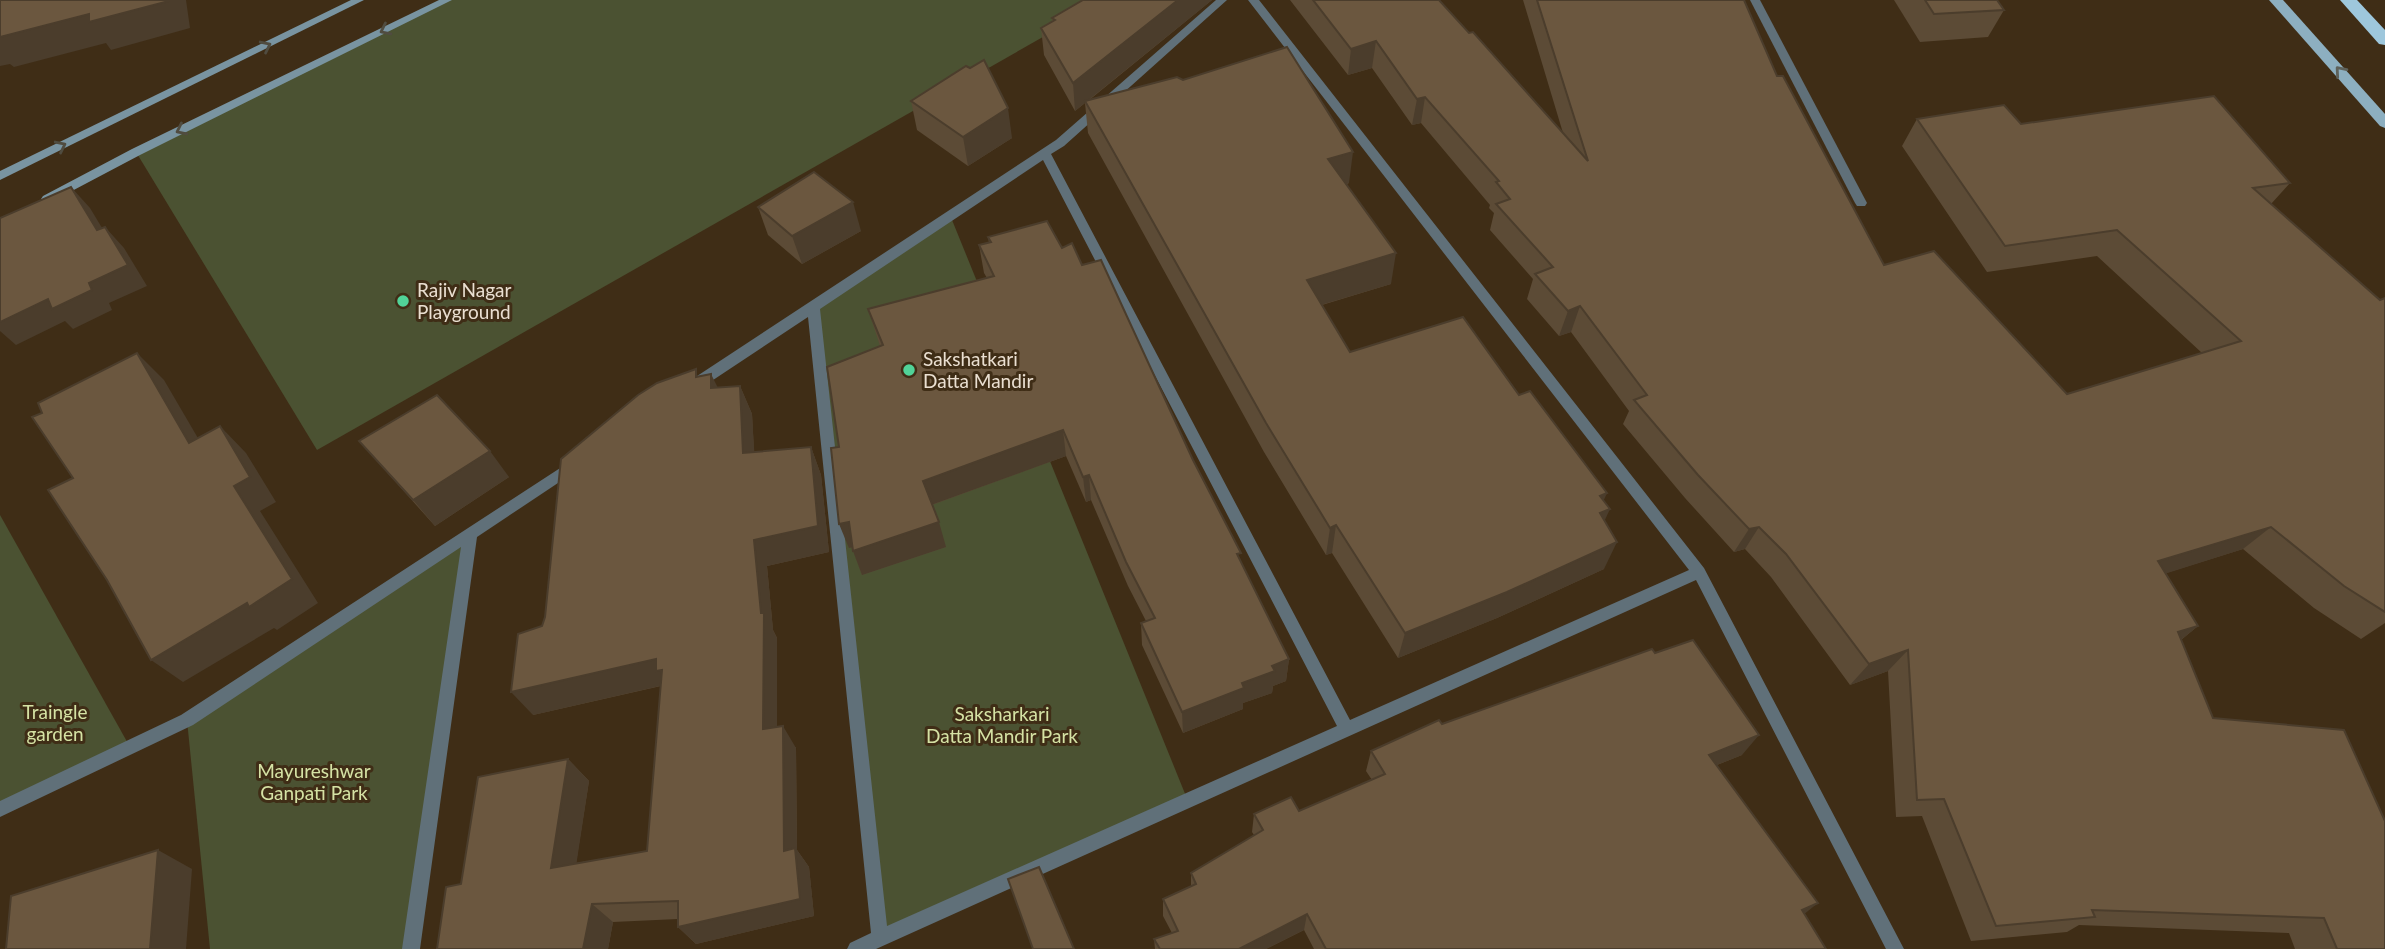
<svg xmlns="http://www.w3.org/2000/svg" width="2385" height="949" viewBox="0 0 2385 949" font-family="Lato,sans-serif">
	<rect width="100%" height="100%" fill="#3f2d16"/>
	<!-- green -->
	<g fill="#4b5232">
		<path d="M447,0H1108L317,450L136,152Z"/>
		<path d="M950,215L1188,801L880,938L813,307Z"/>
		<path d="M0,515L130,747L0,809Z"/>
		<path d="M470,534L411,949H210L187,720Z"/>
	</g>
	<g fill="none" stroke-linecap="round" stroke-linejoin="round">
		<!-- street -->
		<g fill="#607079" fill-rule="evenodd">
			<path d="M1216,0H1227L1064,146L1051,154L1350,720L1689,570L1248,0H1259L1704,568L1904,949H1886L1696,580L876,949H847L850,943L871,933L808,317L701,388L696,389L689,384L691,380L1056,140ZM1043,160L1337,726L887,926L820,309Z"/>
			<path d="M1750,0H1760L1867,203L1865,206H1857L1855,203Z"/>
			<path d="M574,459L579,461L581,465L579,469L477,537L420,949H402L461,547L193,725L0,817V801L181,715Z"/>
		</g>
		<!-- secondary -->
		<g fill="#7994a1" fill-rule="evenodd">
			<path d="M351,0H364L0,180V171Z"/>
			<path d="M439,0H452L140,155L51,202L47,203L41,199L43,196L132,149Z"/>
		</g>
		<!-- primary -->
		<path fill="#8dafc0" fill-rule="evenodd" d="M2269,0H2283L2385,114V128L2380,126Z"/>
		<!-- highway -->
		<path fill="#9ec7dc" fill-rule="evenodd" d="M2340,0H2357L2385,30V45L2379,44Z"/>
	</g>
	<!-- wall -->
	<g fill="#5c4b36">
		<path d="M1212,0L1088,101L1349,183L1347,184L1391,284L1322,305L1350,352L1519,395L1604,501V569L1497,618L1398,658L1332,553L1326,555L1264,452L1088,133L1085,103L1075,111L1044,55L1041,28L1052,21V18Z"/>
		<path d="M1290,0H1439L1563,133L1523,0H1744L1777,76L1884,265L2067,394L2202,353L2097,256L1987,272L1902,146L1917,119L2021,124L2290,183L2271,204L2380,300L2385,298V623L2361,639L2314,608L2243,549L2166,573L2198,626L2181,640L2213,718L2385,949H2295L2289,933L2079,925L2067,932L1971,941L1922,816L1896,817L1888,671L1850,685L1771,577L1745,549L1734,552L1685,498L1623,424L1629,411L1571,332L1559,336L1527,299L1533,279L1490,230L1494,213L1489,208L1490,205L1421,123L1412,125L1372,68L1348,75Z"/>
		<path d="M1894,0H1997L2004,10L1988,37L1920,42Z"/>
		<path d="M911,101L1012,138L968,166L917,130Z"/>
		<path d="M758,207L861,231L802,264L768,235Z"/>
		<path d="M988,237L1062,248L1082,265L1193,460L1240,561L1289,659L1286,681L1273,686L1272,693L1243,703V709L1183,733L1142,645L1141,623L1146,621L1128,586L1091,500L1086,502L1066,456L932,505L946,547L862,575L852,547L849,548L839,447L880,346L868,309L987,278L984,273L979,245L989,243Z"/>
		<path d="M699,376L718,388L740,386L752,414L754,452L811,447L821,475L829,552L767,566L773,630L777,638V727L796,748L797,850L809,867L814,916L696,944L678,927V919L613,922L608,949H437L461,884L568,759L589,781L576,863L647,851L661,686L533,715L542,626Z"/>
		<path d="M359,441L509,477L435,526Z"/>
		<path d="M1442,724L1742,755L1717,765L1804,914L1826,949H1314L1304,930L1266,949H1155L1154,939L1172,933L1163,916V899L1191,886V873L1254,835L1252,832L1254,814L1299,811L1372,780L1366,771L1371,751Z"/>
	</g>
	<!-- shaded-wall -->
	<g fill="#4b3d2c">
		<path d="M169,0H186L190,28L111,50L106,43L14,67L10,64L0,66V37L89,14Z"/>
		<path d="M1178,0H1212L1075,111L1073,83Z"/>
		<path d="M1376,41L1372,68L1348,75L1351,49Z"/>
		<path d="M1425,97L1421,123L1412,125L1417,99Z"/>
		<path d="M1008,108L1012,138L968,166L963,137Z"/>
		<path d="M1353,152L1349,183L1325,190L1328,159Z"/>
		<path d="M71,187L90,208L116,251L97,230Z"/>
		<path d="M853,202L861,231L802,264L792,236Z"/>
		<path d="M105,227L124,248L147,286L109,303L112,310L73,329L65,321L16,345L0,331V322L48,299L89,283Z"/>
		<path d="M1396,253L1391,284L1304,310L1307,280Z"/>
		<path d="M1580,306L1571,332L1559,336L1568,311Z"/>
		<path d="M137,353L164,380L216,469L189,443Z"/>
		<path d="M711,374L725,402L711,388Z"/>
		<path d="M740,386L752,414L756,480L743,453Z"/>
		<path d="M220,426L246,453L276,502L260,511L318,603L277,630L274,628L183,682L151,660L234,486Z"/>
		<path d="M1063,430L1066,456L931,505L923,481Z"/>
		<path d="M811,447L821,475L829,552L767,566L773,630L777,638V751L763,729L754,540Z"/>
		<path d="M490,451L509,477L435,526L413,500Z"/>
		<path d="M1089,475L1091,500L1086,502L1083,477Z"/>
		<path d="M1607,493L1595,520L1600,496Z"/>
		<path d="M1610,509L1597,537L1600,513Z"/>
		<path d="M849,522L858,546L849,548L839,524Z"/>
		<path d="M939,522L946,547L862,575L853,551Z"/>
		<path d="M1336,525L1332,553L1326,555L1330,528Z"/>
		<path d="M1759,527L1745,549L1734,552L1749,529Z"/>
		<path d="M2271,527L2243,549L2133,584L2158,561Z"/>
		<path d="M1617,542L1604,569L1497,618L1398,658L1405,633Z"/>
		<path d="M2198,626L2171,648L2178,632Z"/>
		<path d="M1908,650L1888,671L1850,685L1869,664Z"/>
		<path d="M656,659L673,683L533,715L511,692Z"/>
		<path d="M1289,659L1286,681L1273,686L1272,693L1243,703V709L1183,733L1182,712L1242,683L1272,666Z"/>
		<path d="M783,726L796,748L797,850L809,867L814,916L696,944L678,927L784,851Z"/>
		<path d="M1759,735L1742,755L1694,774L1709,755Z"/>
		<path d="M568,759L589,781L573,886L551,868Z"/>
		<path d="M158,850L192,869L186,949H150Z"/>
		<path d="M1818,903L1798,919L1802,910Z"/>
		<path d="M592,904L613,922L608,949H583Z"/>
		<path d="M1307,914L1304,930L1266,949H1239Z"/>
	</g>
	<!-- building -->
	<g fill="#6b573f" stroke="#4b3d2c" stroke-width="2">
		<path d="M0,0H169V1L89,22V14L0,37Z"/>
		<path d="M1083,0H1178L1073,83L1041,28L1055,20L1052,18Z"/>
		<path d="M1313,0H1439L1469,33L1473,32L1588,161L1537,0H1744L1777,76H1783L1884,265L1934,251L2067,394L2241,341L2117,230L2005,246L1917,119L2004,105L2021,124L2214,96L2290,183L2253,188L2380,300L2385,298V612L2344,586L2271,527L2158,561L2198,626L2178,632L2213,718L2344,730L2385,821V949H2337L2324,918L2092,910L2095,917L1996,926L1944,799L1917,800L1908,650L1869,664L1786,554L1759,527L1749,529L1698,475L1634,400L1647,395L1580,306L1568,311L1535,274L1553,267L1496,204L1510,199L1496,182L1499,181L1425,97L1417,99L1376,41L1351,49Z"/>
		<path d="M1925,0H1997L2004,10L1934,14Z"/>
		<path d="M1287,47L1353,152L1328,159L1396,253L1307,280L1350,352L1463,317L1519,395L1530,391L1607,493L1600,496L1610,509L1600,513L1617,542L1507,592L1405,633L1336,525L1330,528L1266,423L1085,101L1177,77L1183,80Z"/>
		<path d="M984,60L1008,108L963,137L911,101L966,66L970,68Z"/>
		<path d="M814,172L853,202L792,236L758,207Z"/>
		<path d="M71,187L97,230L105,227L128,265L89,283L92,290L52,309L48,299L0,322V218Z"/>
		<path d="M1047,221L1062,248L1072,243L1082,265L1101,260L1193,460L1241,553L1237,554L1289,659L1272,666L1275,671L1242,683L1244,688L1182,712L1141,623L1155,618L1126,562L1089,475L1083,477L1063,430L923,481L939,522L853,551L849,522L839,524L831,448L839,447L827,367L883,345L868,309L994,276L979,245L991,242L988,237Z"/>
		<path d="M137,353L189,443L220,426L250,477L234,486L292,579L249,607L247,603L151,660L107,580L48,490L73,478L32,417L42,413L38,403Z"/>
		<path d="M696,369V377L711,374V388L740,386L743,453L811,447L818,526L754,540L761,613H764L763,729L783,726L784,851L795,848L800,899L678,927V901L592,904L583,949H437L446,887L461,884L478,777L568,759L551,868L647,851L662,670L656,671V659L511,692L518,634L542,626L545,617L561,459L638,395L657,383Z"/>
		<path d="M437,395L490,451L413,500L359,441Z"/>
		<path d="M1693,640L1759,735L1709,755L1818,903L1802,910L1826,949H1326L1307,914L1239,949H1160L1154,939L1178,931L1163,899L1196,884L1191,873L1263,830L1254,814L1291,797L1299,811L1385,774L1371,751L1439,720L1442,724L1652,649L1655,653Z"/>
		<path d="M158,850L150,949H6L11,896Z"/>
		<path d="M1039,867L1074,949H1033L1008,879Z"/>
	</g>
	<!-- one-way arrows -->
	<defs><path id="oneway-chevron" d="M-2-3.5L2.5 0L-2 3.5" fill="none" stroke-width="1.6" stroke-linecap="round" stroke-linejoin="round" transform="scale(1.75)"/></defs>
	<g stroke="#504c40">
		<use href="#oneway-chevron" transform="translate(385 30) rotate(154)"/>
		<use href="#oneway-chevron" transform="translate(266 46) rotate(-26)"/>
		<use href="#oneway-chevron" transform="translate(181 130) rotate(154)"/>
		<use href="#oneway-chevron" transform="translate(61 146) rotate(-26)"/>
	</g>
	<use stroke="#5e615a" href="#oneway-chevron" transform="translate(2340 71) rotate(-131)"/>
	<!-- markers -->
	<g fill="#51d398" stroke="#3f2d16" stroke-width="2.5">
		<circle cx="403" cy="301" r="7"/>
		<circle cx="909" cy="370" r="7"/>
	</g>
	<g text-anchor="middle" stroke-width="6" stroke-linejoin="round" paint-order="stroke">
		<!-- poi labels -->
		<g font-size="19" fill="#eadfd1" stroke="#3f2d16" text-anchor="start">
			<text x="417" y="297">Rajiv Nagar<tspan x="417" dy="22">Playground</tspan></text>
			<text x="923" y="366">Sakshatkari<tspan x="923" dy="22">Datta Mandir</tspan></text>
		</g>
		<!-- park labels -->
		<g font-size="19" fill="#d5e2a4" stroke="#3f2d16">
			<text x="55" y="719">Traingle<tspan x="55" dy="22">garden</tspan></text>
			<text x="1002" y="721">Saksharkari<tspan x="1002" dy="22">Datta Mandir Park</tspan></text>
			<text x="314" y="778">Mayureshwar<tspan x="314" dy="22">Ganpati Park</tspan></text>
		</g>
	</g>
</svg>
